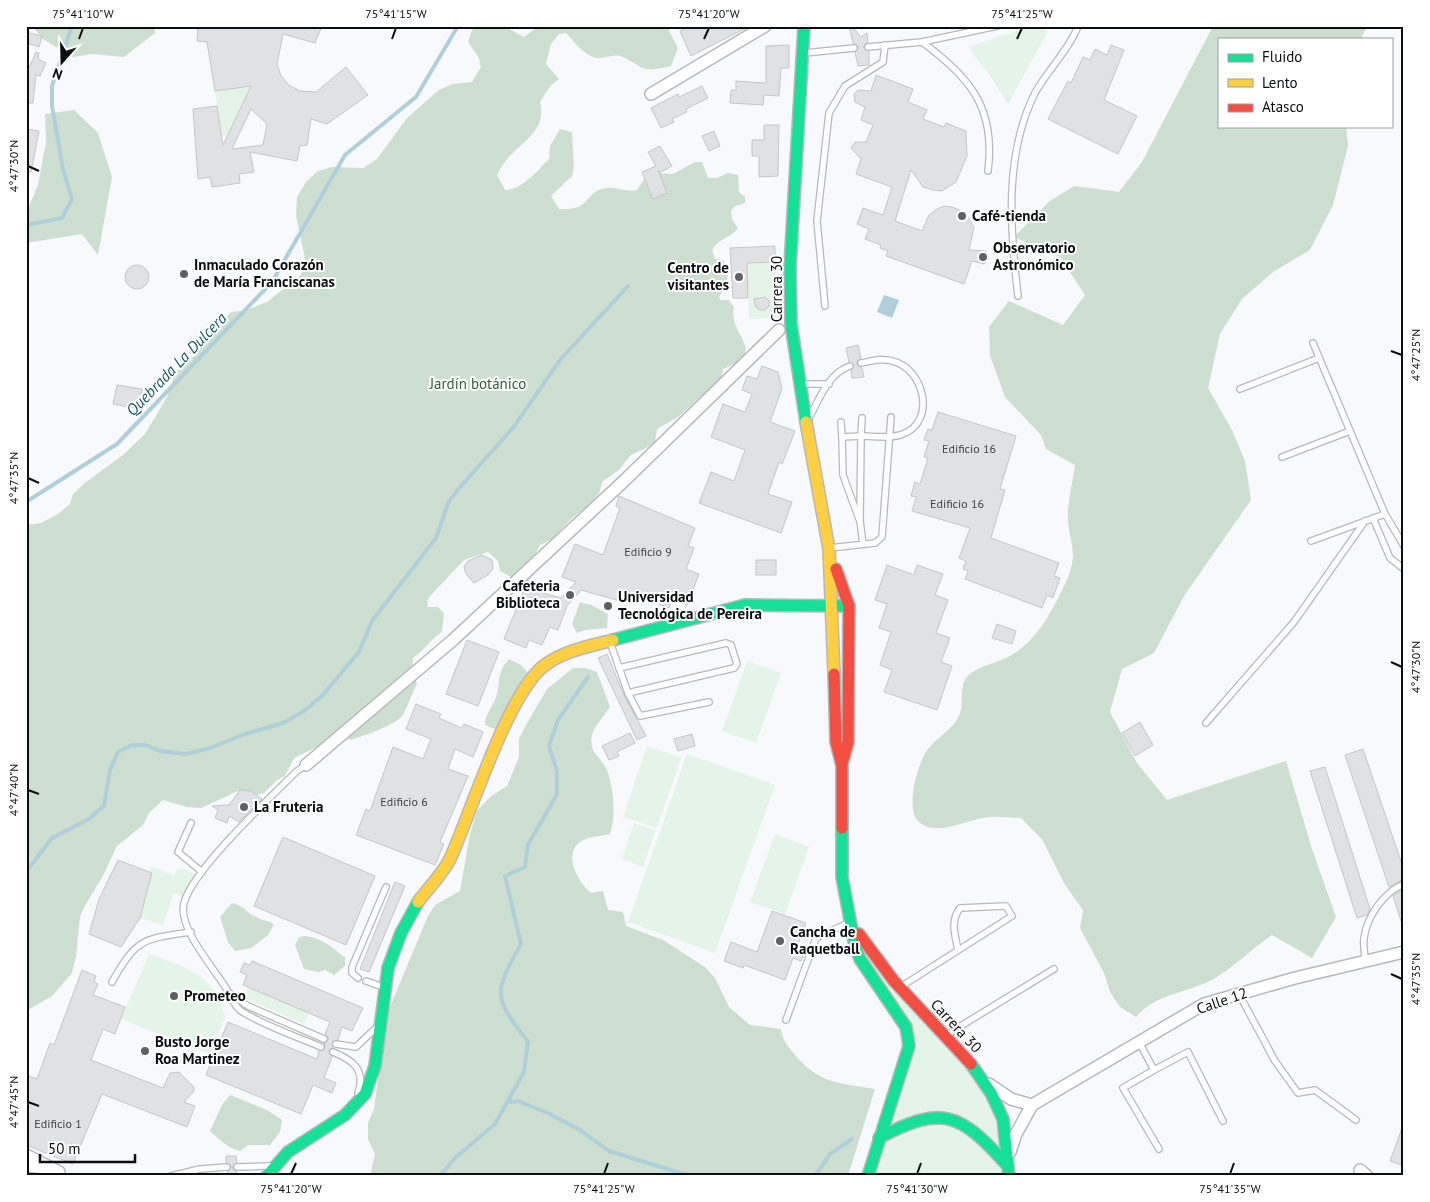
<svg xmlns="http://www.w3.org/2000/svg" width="1430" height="1202" viewBox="0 0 1430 1202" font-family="'PT Sans',sans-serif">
	<rect width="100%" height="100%" fill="#f7f9fc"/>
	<!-- green -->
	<g fill="#e5f4e8">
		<path d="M1031,26H1044L1047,33L1008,104L993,80L968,47Z"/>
		<path d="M259,85L248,91L228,135L222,136L215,91Z"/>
		<path d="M775,262L778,318L749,319L747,263Z"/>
		<path d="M747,661L781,673L756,743L722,731Z"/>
		<path d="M647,746L681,758L657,828L623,817Z"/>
		<path d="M687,754L775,785L715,953L628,922Z"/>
		<path d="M634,823L656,830L643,867L622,859Z"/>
		<path d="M775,834L809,847L785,914L750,902Z"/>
		<path d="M151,867L174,875L178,869L181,868L197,875L185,898L174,893L163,925L140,918L152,873L149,872Z"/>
		<path d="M864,943L997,1106L1009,1176H868L909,1046Z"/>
		<path d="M149,954C187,968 214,973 225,1017L210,1054L121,1019Z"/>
		<path d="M248,987L309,1013L304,1024L244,998Z"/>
	</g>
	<!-- forest -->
	<g fill="#cddfd0">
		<path d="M32,26H154L155,33L124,57L92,54L73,57L43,39Z"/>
		<path d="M478,26L505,27L524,37L539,26H672L669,31L678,48L671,66C638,74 645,66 620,56C612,54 604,59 596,58C584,55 574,42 566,33L559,34L551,44L546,64L559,79L550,86L540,102C549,137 509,145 497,175L505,190C522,190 537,171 549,159L550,146L560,129L572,132L574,166L572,176L551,196L559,209C591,211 584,194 602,189C614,185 625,193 637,190L645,178L657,173L673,174L695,162H702L708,178H717L728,173L738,175L739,192L745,197V203L735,206L731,211L732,219L738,228C731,238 720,237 712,250L715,259L723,260C731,273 728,285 719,297L720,300H729L734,307C727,336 771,351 723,369L721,382L700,397L678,417L657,429L655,442L650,446L631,455L619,470L603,481L599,493L590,505L572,518L552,539L540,545L531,562L513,578L500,571L498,561L488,552L464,560L431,595L427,601L428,607H438L444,613L442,632C430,639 425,650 413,658L412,670L417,684C412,693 406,711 402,716C395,725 363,736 351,740L340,736L294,758L285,776L277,780L264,793L256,795L240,790L201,808L187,807L163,800L149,813L143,825L117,846L103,876L84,907L80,917L76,956L72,973L52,996L26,1011V525L41,523L58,514L70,504L73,494L86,482L123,455L145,434L167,397L175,373L196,354L213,330L231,312L247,310L267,302L301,275L306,263L296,216L297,197L306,182L318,171L332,167L363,168L377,159L407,118L439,90L453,84L472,82L481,67L479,58L468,42L472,30Z"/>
		<path d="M1213,26H1367L1361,39H1219V126H1346L1348,146L1333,205L1310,250L1273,272L1242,299L1220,334L1208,388L1232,430L1245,461L1251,500L1184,596L1154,653L1122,669L1110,712L1137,763L1167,800L1286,761L1312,849L1336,917L1312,958L1272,935C1253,948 1236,965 1217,977C1189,994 1157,992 1136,1017L1120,1007L1110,992L1104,973L1080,928L1083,910L1065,885L1042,839L1021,818C1011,818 1000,816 990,817C970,818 939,837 920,823C904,812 917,763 928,749C936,738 953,729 959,716C965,703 958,688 967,677C975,667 993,664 1004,659C1035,645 1051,613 1065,584C1082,548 1066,542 1068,510C1069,495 1073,480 1075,465L1046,449L1041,435L1005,397L990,356L989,327L1009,301L1063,325L1085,295L1060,257L1014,237L1050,201L1074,186L1119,192L1142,162Z"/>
		<path d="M74,110L98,133L112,177L98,255L82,234L26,243V214L38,185L46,142L45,114Z"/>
		<path d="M580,602L591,605L608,614L607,628L585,630L577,633L572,624Z"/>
		<path d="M509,659L521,665L528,673L497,730L485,725C485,714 491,709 495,700C501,685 496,672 509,659Z"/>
		<path d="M573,668H585L597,672L610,707C606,713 595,726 593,732C586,754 603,757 608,773C614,793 616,814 610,834C602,836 593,836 586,839C560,849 576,880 591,893L603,891L608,910L623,912L626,926L663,940L705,967L715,978L729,1007L750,1025L781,1029C782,1040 788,1046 795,1055C820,1084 839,1083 875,1089L848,1176H370L375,1154L368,1139V1123L374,1109L387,1014L428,916L435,905L460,891L470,834L477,811L490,797L507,786L519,757V739L526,725L547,689Z"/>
		<path d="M232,903C245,906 245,912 256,917C262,921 270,920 274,925L268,935L251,948L235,951L228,942L220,917Z"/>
		<path d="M306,936C324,939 332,947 345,958V966L334,975L325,970L319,972L304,969L295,945L299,937Z"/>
		<path d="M230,1095L267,1110L282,1120L280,1132L270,1145H248L240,1151C229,1149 218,1138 210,1131L222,1105Z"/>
	</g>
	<!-- water -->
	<path fill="#afd0db" d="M884,295L899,300L892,318L877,312Z"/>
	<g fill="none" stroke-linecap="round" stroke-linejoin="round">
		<!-- stream -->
		<g stroke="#afd0db" stroke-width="4">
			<path d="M26,225L62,218L72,199L63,169L52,106V86L72,26"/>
			<path d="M26,502L117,444L272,282L345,155L416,97L458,26"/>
			<path d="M26,872L52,838L89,819L104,806L110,770L118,752L132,745H145L160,751L185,754L210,748L245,734L283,723L304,711L322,696L359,652L372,621L436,538L448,503L460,487L513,428L560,360L628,286"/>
			<path d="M508,1102L518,1101L548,1113L580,1130L609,1151L690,1176"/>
			<path d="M440,1176L455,1158L495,1124L524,1072L528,1042C519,1029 502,1011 501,995C499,981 514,957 521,944L505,876L525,867L528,845L557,794V771L549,746L558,720L588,677"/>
			<path d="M815,1176L830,1154L852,1139"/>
		</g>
	</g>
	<!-- building -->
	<g fill="#dfe1e3" stroke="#c4c6c8" fill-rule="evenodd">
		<path d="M198,26H322L315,43L283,34L277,64L281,76L289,85L300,91L316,92L346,67L368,95L327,124L311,119L307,145L300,146L297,161L250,152L254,172L239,174L240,183L212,187L210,177L198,179L193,109L217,106L223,145L251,86L215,91L207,42L197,41ZM251,109L267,124L263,145L232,149Z"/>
		<path d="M690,26H750L691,56L680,31Z"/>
		<path d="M849,26H852L861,37L867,33L868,42L863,47L869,52V65L858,66L855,52L859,47L853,43Z"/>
		<path d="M26,32L42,36L39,47L26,43Z"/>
		<path d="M789,45V68H781L779,96L764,95L763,105L730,103L731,90H736V81L766,83V46Z"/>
		<path d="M1111,45L1124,50L1104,100L1137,116L1118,154L1048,119L1068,81L1071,83L1083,57L1090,60L1095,49L1107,55Z"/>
		<path d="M36,52L39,53L38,59L46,63L40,76L36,75L33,103H26V75Z"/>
		<path d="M876,75L913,89L908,102L927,110L923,119L944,127L946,123L966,131L967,156L956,182L942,191L933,190L923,187L911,170L895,221L922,231L929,215L937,209L944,206L952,207L965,212L974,227L969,250L986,251L989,259L984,264L972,261L964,284L886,256L888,251L880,248L881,245L865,239L869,229L857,224L863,208L883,215L892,187L856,174L861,159L851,148L855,142H866L873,125L861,120L865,107L855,102L854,94L858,90L871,91Z"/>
		<path d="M702,86L708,98L686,109L687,112L672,119L674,122L661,128L651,108L678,94L679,97Z"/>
		<path d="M764,125H779L778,176L759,177V156H752V140H764Z"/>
		<path d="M26,129L39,131L31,172H26Z"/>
		<path d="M714,131L720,146L709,151L702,136Z"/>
		<path d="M660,146L672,166L659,173L658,170L667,193L653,199L642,172L656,166L648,152Z"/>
		<path d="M775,246V262L747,263L748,298H733L730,248Z"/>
		<circle cx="137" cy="277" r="12"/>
		<path d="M765,297L769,301V306L765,310H760L756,307L754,299Z"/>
		<path d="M858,345L861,358L856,363L862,368L864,377L852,378L851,371L854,365L849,362L846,348Z"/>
		<path d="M762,366L778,372L782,389L770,422L795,431L782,464L779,462L768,494L792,502L781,533L699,503L711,472L734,481L745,450L711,437L723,404L745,412L752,394L742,390L747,376L757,379Z"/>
		<path d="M117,385L142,389L139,409L113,404Z"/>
		<path d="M938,412L1016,436L1000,489L1005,490L991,538L1059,563L1054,576L1060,578L1053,598L1047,595L1042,608L965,579L968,571L963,569L966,561L959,558L970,528L912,511L916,497L911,496L915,482L920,484L928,458L924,457L929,441L924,440L928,429L932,430Z"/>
		<path d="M619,496L695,528L688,546L694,548L686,569L699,574L687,605L673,599L669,608L624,591L620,601L581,590L567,606L558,630L550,627L542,645L529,640L526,648L504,639L528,580L545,587L543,593L561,598L576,582L562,577L575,544L603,555L620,508L616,506Z"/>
		<path d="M482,555L492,560L493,569L488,575L474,583L466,574L464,567L468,561Z"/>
		<rect x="756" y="560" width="20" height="15"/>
		<path d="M887,565L914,575L917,565L943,574L935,595L948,600L936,633L950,638L941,662L952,666L937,710L884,692L892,670L880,665L891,632L879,628L887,604L875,600Z"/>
		<path d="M997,624L1016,631L1012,644L992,638Z"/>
		<path d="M467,640L499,652L478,706L446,694Z"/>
		<path d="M607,654L624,695L646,736L637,740L598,658Z"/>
		<path d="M416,704L441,714L439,718L462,728L464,724L483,732L473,757L455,749L448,769L468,776L440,842L444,844L435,865L356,835L366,809L370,811L393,747L423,759L431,739L406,729Z"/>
		<path d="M1140,722L1153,745L1135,756L1122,733Z"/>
		<path d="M630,733L635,743L617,752L619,756L609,760L602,746Z"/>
		<path d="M692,734L695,746L678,751L674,739Z"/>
		<path d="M1363,749L1404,870V879L1389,887L1345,755Z"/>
		<path d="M1325,767L1370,909L1367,915L1357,918L1310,771Z"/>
		<path d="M240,790L251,791L262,799L239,822L229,816L227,823L215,818L218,810L212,806L229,805Z"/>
		<path d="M283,837L375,876L346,945L254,906Z"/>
		<path d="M118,860L152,873L140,918L121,947L89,934L99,899Z"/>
		<path d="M395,882L405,886L369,972L360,969Z"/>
		<path d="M1404,889V924H1402L1393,896Z"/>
		<path d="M772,911L806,923L797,947L805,950L801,961L793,958L785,980L744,965L743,968L724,961L731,942L757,952Z"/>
		<path d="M252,961L363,1008L352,1031L342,1027L338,1040L333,1041V1047L329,1051L332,1057L324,1078L336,1083L332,1093L313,1085L301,1114L206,1075L228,1022L317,1059L319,1051L325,1048L324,1044L329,1039L325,1034L330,1022L243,985L247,975L240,972L244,963L250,965Z"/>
		<path d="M82,970L96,976L94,982L98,984L93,995L125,1007L115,1034L103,1029L91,1060L163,1088L170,1073L179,1072L194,1087V1091L184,1102L195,1106L187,1127L102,1094L73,1164L26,1145V1075L37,1079L50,1043L54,1045Z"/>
		<path d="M1402,1128H1404V1166L1390,1161Z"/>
		<path d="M226,1156H236L237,1162L232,1168L237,1172V1176H227V1172L232,1167L226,1162Z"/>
	</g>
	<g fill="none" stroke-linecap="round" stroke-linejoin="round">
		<!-- lane casing -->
		<g stroke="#b7b8bb" stroke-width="8">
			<g id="lane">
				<path d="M922,42C970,77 996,108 988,171"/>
				<path d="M868,47L922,42L997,26"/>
				<path d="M805,53L854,48"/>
				<path d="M1018,296C1010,229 1004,155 1035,93C1046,72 1071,47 1078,26"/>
				<path d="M825,306L817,221L829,113L845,86L883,62L885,45"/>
				<path d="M1313,343L1385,514L1404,546"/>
				<path d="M861,363C872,361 881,358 892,361C924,368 937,421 903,434C891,439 874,436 861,436L860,521L863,544"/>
				<path d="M801,384H829"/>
				<path d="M1240,389L1319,358"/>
				<path d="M809,418C819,400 828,373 850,366"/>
				<path d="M841,422L842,437"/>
				<path d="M1282,457L1350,431"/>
				<path d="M1373,518L1390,558L1404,569"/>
				<path d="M859,519L843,475L842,437L861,436L862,418"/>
				<path d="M1311,541L1385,514"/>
				<path d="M830,548L875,543L882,537L891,417"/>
				<path d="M610,642L628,693L640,716L709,702"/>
				<path d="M619,668L726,643L731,645L737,664L734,668L628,693"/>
				<path d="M1206,723L1294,622L1365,521"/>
				<path d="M306,765L297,771C270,798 193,869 184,903C177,929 217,971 229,993C233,1000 234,1006 241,1011C265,1026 295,1036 321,1047"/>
				<path d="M191,823L178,852L202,872"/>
				<path d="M1365,961C1365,954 1363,945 1364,938C1367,916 1384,892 1404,884"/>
				<path d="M358,978L352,973V967L386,887"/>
				<path d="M366,981L383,987"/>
				<path d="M112,982C137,938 143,939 191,932"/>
				<path d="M902,986L1012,916L1006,906L960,908C950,921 955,935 958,950"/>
				<path d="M231,994L248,1006L324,1039"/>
				<path d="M1239,994L1275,1061L1298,1093L1315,1090L1356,1120"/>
				<path d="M786,1020L816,938L850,922"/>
				<path d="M946,1035L1054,969"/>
				<path d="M1139,1042L1154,1070L1188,1052L1223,1121"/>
				<path d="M336,1044L356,1047L377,1027"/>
				<path d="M333,1052C353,1060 366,1070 358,1093"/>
				<path d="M1154,1070L1123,1088L1159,1149"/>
				<path d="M237,1167L270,1166"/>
				<path d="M171,1176L200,1169L227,1167"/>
			</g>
		</g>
		<!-- street casing -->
		<g stroke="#b7b8bb" stroke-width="14">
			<g id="street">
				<path d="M651,94L765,26"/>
				<path d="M306,765L453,640L625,480L779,330"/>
				<path d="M989,1084L1011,1099L1032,1105"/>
				<path d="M1010,1152L1016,1134L1032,1105L1204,1004L1295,978L1404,952"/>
				<path d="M26,1155L59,1172"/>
				<path d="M26,1166L46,1168"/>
				<path d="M1360,1170L1367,1176"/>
			</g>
		</g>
		<!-- fast casing -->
		<g stroke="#b7b8bb" stroke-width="14">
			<g id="fast">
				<path d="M804,26L790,267L791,324L806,422"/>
				<path d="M613,640L745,605L849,606"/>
				<path d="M842,828V877L855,946L860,959L906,1027L909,1046L868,1176"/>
				<path d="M971,1064L991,1093L1003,1119L1009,1176"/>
				<path d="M879,1138C943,1104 960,1113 1007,1165"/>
				<path d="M267,1176L288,1152L345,1115L365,1094L375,1066L388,968L401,933L418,902"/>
			</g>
		</g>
		<!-- slow casing -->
		<g stroke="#b7b8bb" stroke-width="14">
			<g id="slow">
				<path d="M806,422L829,549L834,674"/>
				<path d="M418,902C428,888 442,875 450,859C471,813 508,692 545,665C565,650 591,646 613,640"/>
			</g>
		</g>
		<!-- jam casing -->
		<g stroke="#b7b8bb" stroke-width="14">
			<g id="jam">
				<path d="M836,569L849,606L848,742L842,764"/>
				<path d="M834,674L836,742L842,766V828"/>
				<path d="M859,934L894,981L971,1064"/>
			</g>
		</g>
		<!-- lane -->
		<use href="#lane" stroke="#fefeff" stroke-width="5.5"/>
		<!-- street -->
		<use href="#street" stroke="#fefeff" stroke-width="11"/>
		<!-- fast -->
		<use href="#fast" stroke="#16e098" stroke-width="11"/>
		<!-- slow -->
		<use href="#slow" stroke="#ffcf43" stroke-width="11"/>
		<!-- jam -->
		<use href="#jam" stroke="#f24e42" stroke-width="11"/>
	</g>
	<!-- ticks -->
	<path fill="none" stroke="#0b0d0f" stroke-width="2" d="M79,39L83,28M392,39L396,28M704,39L709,28M1017,39L1022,28M28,166L39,171M1391,351L1402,355M28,478L39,483M1391,662L1402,667M28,790L39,794M1391,974L1402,979M28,1102L39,1106M291,1174L296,1163M604,1174L608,1163M917,1174L921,1163M1230,1174L1234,1163"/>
	<!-- markers -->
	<g fill="#5e6062" stroke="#fff" stroke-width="2">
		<circle cx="962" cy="216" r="5"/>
		<circle cx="983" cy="257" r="5"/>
		<circle cx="184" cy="274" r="5"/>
		<circle cx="739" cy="277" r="5"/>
		<circle cx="570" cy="595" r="5"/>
		<circle cx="608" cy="606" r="5"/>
		<circle cx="244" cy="807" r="5"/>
		<circle cx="780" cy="941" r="5"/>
		<circle cx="174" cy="996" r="5"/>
		<circle cx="145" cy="1051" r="5"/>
	</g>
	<g text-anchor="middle" stroke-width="4" stroke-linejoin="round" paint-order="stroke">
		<!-- number labels -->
		<g font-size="12" fill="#424446">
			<text x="969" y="453">Edificio 16</text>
			<text x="957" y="508">Edificio 16</text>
			<text x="648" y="556">Edificio 9</text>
			<text x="404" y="806">Edificio 6</text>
			<text x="58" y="1128">Edificio 1</text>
		</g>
		<!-- poi labels -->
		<g font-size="15" font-weight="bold" fill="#0b0d0f" stroke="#fff" text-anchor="start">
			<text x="972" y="221">Café-tienda</text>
			<text x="993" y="253">Observatorio<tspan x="993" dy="17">Astronómico</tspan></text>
			<text x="194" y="270">Inmaculado Corazón<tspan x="194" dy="17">de María Franciscanas</tspan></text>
			<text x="729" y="273" text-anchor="end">Centro de<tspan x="729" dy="17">visitantes</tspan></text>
			<text x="560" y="591" text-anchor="end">Cafeteria<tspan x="560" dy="17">Biblioteca</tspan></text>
			<text x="618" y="602">Universidad<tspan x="618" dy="17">Tecnológica de Pereira</tspan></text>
			<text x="254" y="812">La Fruteria</text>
			<text x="790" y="937">Cancha de<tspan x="790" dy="17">Raquetball</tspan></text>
			<text x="184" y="1001">Prometeo</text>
			<text x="155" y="1047">Busto Jorge<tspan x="155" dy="17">Roa Martinez</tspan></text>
		</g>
		<!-- street labels -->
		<g font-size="15" fill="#0b0d0f" stroke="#fff">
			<text transform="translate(777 289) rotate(-90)" y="5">Carrera 30</text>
			<text transform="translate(1222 1001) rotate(-19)" y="5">Calle 12</text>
			<text transform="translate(956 1026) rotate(47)" y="5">Carrera 30</text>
		</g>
		<!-- park labels -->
		<g font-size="15" fill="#316038" stroke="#fff">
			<text x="478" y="389">Jardín botánico</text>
		</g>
		<!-- water labels -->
		<g font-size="16" font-style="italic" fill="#195968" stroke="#fff">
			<text transform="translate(176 364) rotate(-46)" y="6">Quebrada La Dulcera</text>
		</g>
	</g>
	<!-- border -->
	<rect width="1430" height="1202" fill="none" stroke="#ffffff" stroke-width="55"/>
	<!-- legend -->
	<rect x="1218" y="38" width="175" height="90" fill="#ffffff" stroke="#9d9e9f"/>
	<rect x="1228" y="54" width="25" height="8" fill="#16e098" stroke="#9d9e9f"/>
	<text x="1262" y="62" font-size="15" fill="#0b0d0f">Fluido</text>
	<rect x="1228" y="79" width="25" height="8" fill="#ffcf43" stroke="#9d9e9f"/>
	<text x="1262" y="88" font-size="15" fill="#0b0d0f">Lento</text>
	<rect x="1228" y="104" width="25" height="8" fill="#f24e42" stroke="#9d9e9f"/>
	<text x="1262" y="112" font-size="15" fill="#0b0d0f">Atasco</text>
	<!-- north arrow -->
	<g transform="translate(62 62) rotate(200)" stroke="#ffffff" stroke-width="4" paint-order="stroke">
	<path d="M0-4L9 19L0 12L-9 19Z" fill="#0b0d0f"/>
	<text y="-8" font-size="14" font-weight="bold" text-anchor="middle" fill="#0b0d0f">N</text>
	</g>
	<!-- scale -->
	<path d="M40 1154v8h95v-8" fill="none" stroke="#0b0d0f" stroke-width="2.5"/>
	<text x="48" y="1154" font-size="15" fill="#0b0d0f" stroke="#ffffff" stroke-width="4" paint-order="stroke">50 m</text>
	<rect x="28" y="28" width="1374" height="1146" fill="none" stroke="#0b0d0f" stroke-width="2"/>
	<g font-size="12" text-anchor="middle" fill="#0b0d0f">
		<text x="83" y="18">75°41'10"W</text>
		<text x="396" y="18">75°41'15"W</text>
		<text x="709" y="18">75°41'20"W</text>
		<text x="1022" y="18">75°41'25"W</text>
		<text transform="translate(14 166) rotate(-90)" y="4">4°47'30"N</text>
		<text transform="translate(1416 355) rotate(-90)" y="4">4°47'25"N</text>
		<text transform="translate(14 478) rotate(-90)" y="4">4°47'35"N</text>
		<text transform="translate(1416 667) rotate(-90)" y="4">4°47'30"N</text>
		<text transform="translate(14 790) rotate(-90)" y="4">4°47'40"N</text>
		<text transform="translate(1416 979) rotate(-90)" y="4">4°47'35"N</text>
		<text transform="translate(14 1102) rotate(-90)" y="4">4°47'45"N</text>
		<text x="291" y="1193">75°41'20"W</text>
		<text x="604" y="1193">75°41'25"W</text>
		<text x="917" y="1193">75°41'30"W</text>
		<text x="1230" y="1193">75°41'35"W</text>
	</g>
</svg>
